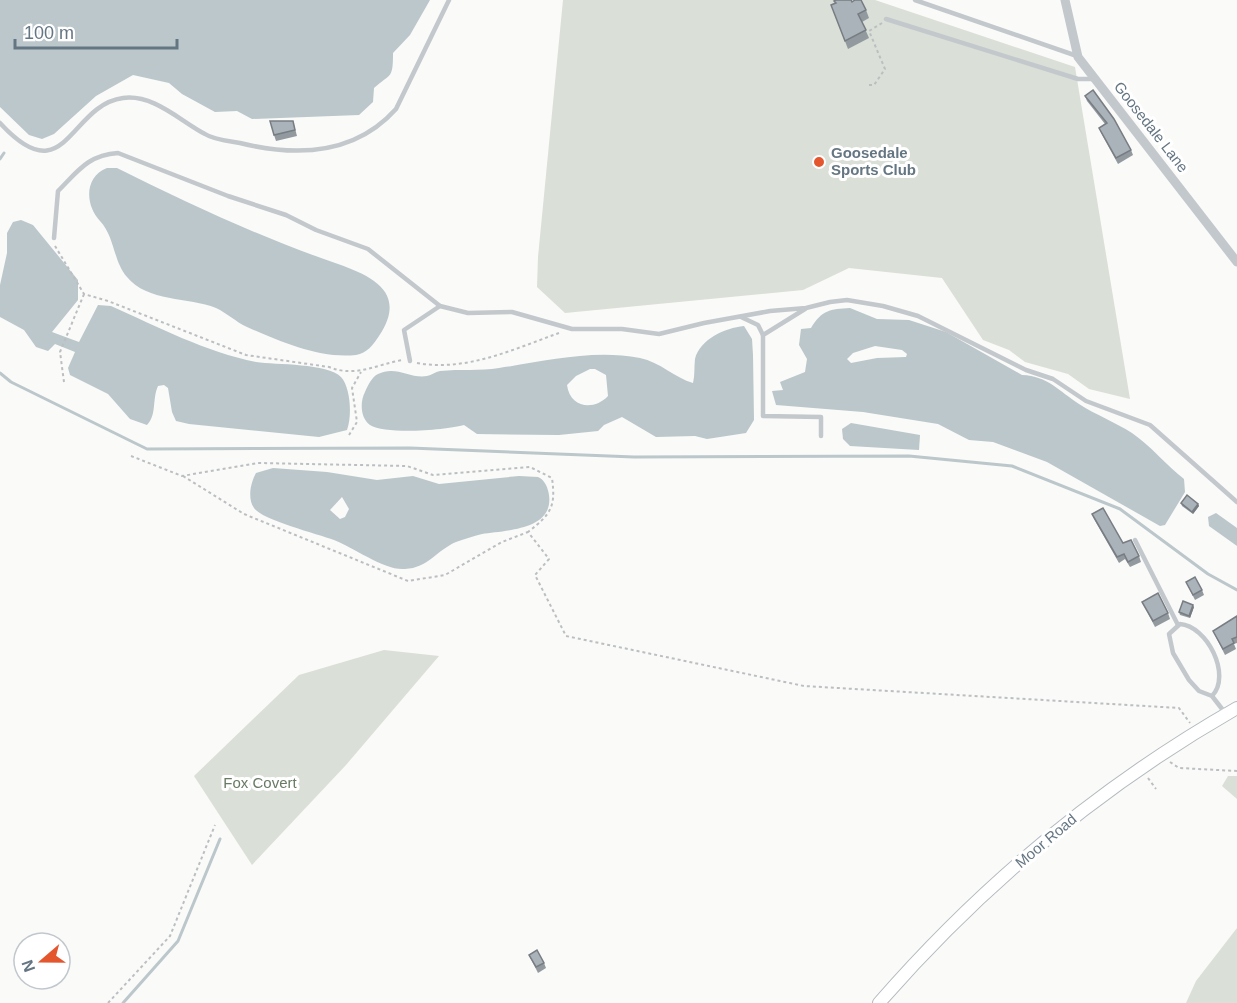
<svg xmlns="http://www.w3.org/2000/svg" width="1237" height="1003" viewBox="0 0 1237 1003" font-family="Helvetica,sans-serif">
	<rect width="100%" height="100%" fill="#fafaf8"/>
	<!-- green -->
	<g fill="#dadfd7">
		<path d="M563,0H875L1075,67L1130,399L1089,389L1068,374L1025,362L1009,350L983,340L942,278L849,268L803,290L565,313L537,287L538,257Z"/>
		<path d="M384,650L439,656L346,765L252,865L194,776L299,675Z"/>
		<path d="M1228,776H1237V799L1222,786Z"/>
		<path d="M1237,928V1003H1186L1196,981Z"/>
	</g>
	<!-- water -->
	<g fill="#bbc7cb" fill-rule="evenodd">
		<path d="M0,0H430L410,35L393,53C393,79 391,73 374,88L373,102L359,115L252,119L237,111L215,112L182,94L169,83L133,75L96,96L54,134L42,139L29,135L0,107Z"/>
		<path d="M107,168H117C189,204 262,238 338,264C375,277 407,294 379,336C373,345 367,353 356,355C319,359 279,341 247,327C236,322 227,313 216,308C189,297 147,302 127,277C113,261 115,237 100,221C85,205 84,177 107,168Z"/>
		<path d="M21,220L33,225L78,280V300L52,332L79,342L98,305L111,306C158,327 206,352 256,362C276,365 328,363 341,377C351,388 352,417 347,430L319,437L189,424L176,421L172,412L168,388L164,385L158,386C152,399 157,415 147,425L130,419L108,394L70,375L68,368L75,352L55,344L48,351L36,347L24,330L0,317V285L7,253V233L13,222Z"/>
		<path d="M850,308L877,319L909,320L946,332L1022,375C1048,376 1059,391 1079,404C1096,415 1115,422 1132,433C1151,446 1166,465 1184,479L1185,492L1165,525L1160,526L1047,462L993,442L969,440L938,424L863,412L776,405L772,391L783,390L780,382L805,372L807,359L799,345L801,329L811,328C822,310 830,309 850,308ZM875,346L902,350L907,354L906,357L877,358L851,363L847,359L853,353Z"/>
		<path d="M744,326L752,339L753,355L754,420L746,433L707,439L695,436L656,437L622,417L604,425L598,431L559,435L477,434L464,425C447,430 386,435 370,425C360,418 360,401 365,392C368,385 372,377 378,374C396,365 410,379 427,376C432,375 435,372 440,371C460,369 480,371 499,368C547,361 592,349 640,358C660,362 675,378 693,383C695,375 694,367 695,359C700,339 725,328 744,326ZM590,369H595L606,375L608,396C594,411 570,408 567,385L576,376Z"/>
		<path d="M851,423L920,435L919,450L850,446L843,439L842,429Z"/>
		<path d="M273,468L327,472L377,480L413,476L439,484L519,476L538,477C545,480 548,488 549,495C554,531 504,530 482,534C473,536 465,539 456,542C437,550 428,568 405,569C385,571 353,547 334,540C318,534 262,520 254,508C247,498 251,482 256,473ZM342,497L349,509L345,517L340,519L330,510Z"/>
		<path d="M1216,513L1237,528V546L1209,526L1208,517Z"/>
	</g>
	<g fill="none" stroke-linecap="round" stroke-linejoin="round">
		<!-- stream -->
		<g stroke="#bbc7cb" stroke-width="3">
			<path d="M0,159L4,153"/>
			<path d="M0,373L11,382L147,449L410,448L634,457L909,456L1012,466L1120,509L1208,574L1237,590"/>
			<path d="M123,1003L178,941L220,839"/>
		</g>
		<!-- secondary casing -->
		<g stroke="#b3babf" stroke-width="14">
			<path id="secondary" d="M879,1003C981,886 1102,785 1237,708"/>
		</g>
		<!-- path -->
		<g stroke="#bbbfc2" stroke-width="2" stroke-dasharray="3 3" stroke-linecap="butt">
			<path d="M869,85H874L885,69L869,31L882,23"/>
			<path d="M55,246L84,294L108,301L246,355L329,367C356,378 377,364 403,360"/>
			<path d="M417,363C466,372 514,349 559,333"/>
			<path d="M64,382L60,352L84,294"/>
			<path d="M349,435L357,422L352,388L361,372"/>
			<path d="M131,456L182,476L258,463L407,466L433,475L530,467L552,478C556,507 551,514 528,532L549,559L535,575L566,636L804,686L1179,708L1190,723"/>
			<path d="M183,476L244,514L408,581L445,575L502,542L528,532"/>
			<path d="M1170,762L1179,768L1237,771"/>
			<path d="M1148,778L1156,789"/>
			<path d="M108,1003L170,936L215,825"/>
		</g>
		<!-- lane -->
		<g stroke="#c3c8cc" stroke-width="4.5">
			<path d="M915,0L1077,56"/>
			<path d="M886,19L1078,79H1095"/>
			<path d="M0,123C66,195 69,105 123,98C154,94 180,121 205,134C214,140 229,141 240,143C297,157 355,155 396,109L449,0"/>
			<path d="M54,238L58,191C78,171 88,155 118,153L228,196L286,215L316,230L368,249L440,306L468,313L512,312L572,329H622L659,334L704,323L770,311L806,308L830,302L847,300L883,306L918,316L1026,370L1053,379L1086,401L1150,425L1237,502"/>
			<path d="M805,309L763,335V416L821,417V436"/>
			<path d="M741,317L758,325L763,335"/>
			<path d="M410,361L404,330L440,306"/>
			<path d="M1135,540L1178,625"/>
			<path d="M1212,696C1232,675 1207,626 1180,624L1169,634L1173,653L1189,680L1199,691L1212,696L1226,714"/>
		</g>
		<!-- street -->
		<path stroke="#c3c8cc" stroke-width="9" d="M1065,0L1078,57L1237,262"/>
		<!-- secondary -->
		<use href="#secondary" stroke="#fff" stroke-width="12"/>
	</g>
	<!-- wall -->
	<g fill="#929a9f">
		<path d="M852,2L866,10L869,18L862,22L869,38L848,49L831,5Z"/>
		<path d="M1085,96L1131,150L1133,155L1118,164L1101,133L1099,128L1105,124L1087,101Z"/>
		<path d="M293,121L297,136L276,141L274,135Z"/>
		<path d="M1181,503L1198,504L1199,506L1193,514L1182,506Z"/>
		<path d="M1092,514L1123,543L1139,556L1141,562L1130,567L1125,559L1119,563L1094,519Z"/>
		<path d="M1186,582L1202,590L1204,595L1195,600Z"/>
		<path d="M1142,602L1168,613L1170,619L1155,627Z"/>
		<path d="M1194,607L1190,618L1180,615L1179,612Z"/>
		<path d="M1237,616V643L1234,644L1236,649L1225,655L1213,631Z"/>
		<path d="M529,955L544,963L546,968L538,973Z"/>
	</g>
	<!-- shaded-wall -->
	<g fill="#777d82">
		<path d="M1198,504L1199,506L1193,514L1192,512Z"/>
		<path d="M1193,605L1194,607L1190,618L1189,616Z"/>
	</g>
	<!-- building -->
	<g fill="#aab3b9" stroke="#777d82" stroke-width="1.5">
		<path d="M836,0H851L852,2L855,0H861L866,10L858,14L866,30L845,41L831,5L836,3L834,1Z"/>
		<path d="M1093,90L1114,119L1131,150L1116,158L1099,128L1107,123L1085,96Z"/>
		<path d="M270,121H293L295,130L274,135Z"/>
		<path d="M1187,495L1198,504L1192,512L1181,503Z"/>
		<path d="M1103,508L1123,543L1131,540L1139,556L1128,562L1124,554L1117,557L1092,514Z"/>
		<path d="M1195,577L1202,590L1193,595L1186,582Z"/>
		<path d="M1158,593L1168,613L1153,621L1142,602Z"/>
		<path d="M1183,601L1193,605L1189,616L1179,612Z"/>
		<path d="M1237,616V637L1232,639L1234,643L1223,649L1213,631Z"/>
		<path d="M537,950L544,963L536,967L529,955Z"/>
	</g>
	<!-- markers -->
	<circle fill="#e4572e" stroke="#fff" stroke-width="2" cx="819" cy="162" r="6"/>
	<g text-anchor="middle" stroke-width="6" stroke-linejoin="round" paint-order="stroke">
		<!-- street labels -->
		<g font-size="15" fill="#657683" stroke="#fff">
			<text transform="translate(1151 127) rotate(52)" y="5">Goosedale Lane</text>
			<text transform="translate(1046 841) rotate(-40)" y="5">Moor Road</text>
		</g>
		<!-- poi labels -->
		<g font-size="15" font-weight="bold" fill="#657683" stroke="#fff" text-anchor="start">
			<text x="831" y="158">Goosedale<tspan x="831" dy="17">Sports Club</tspan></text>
		</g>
		<!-- park labels -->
		<g font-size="15" fill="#687a64" stroke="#fff">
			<text x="260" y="788">Fox Covert</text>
		</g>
	</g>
	<!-- north arrow -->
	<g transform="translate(42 961) rotate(250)"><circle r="28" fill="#ffffff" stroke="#c1c8cd" stroke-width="1.5"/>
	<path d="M0-4.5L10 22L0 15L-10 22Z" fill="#e4572e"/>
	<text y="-9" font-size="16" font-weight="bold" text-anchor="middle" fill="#657683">N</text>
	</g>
	<!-- scale -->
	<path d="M15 39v9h162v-9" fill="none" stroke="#657683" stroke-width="3"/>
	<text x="24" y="39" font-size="18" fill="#657683" stroke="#ffffff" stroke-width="4.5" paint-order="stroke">100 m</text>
</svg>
